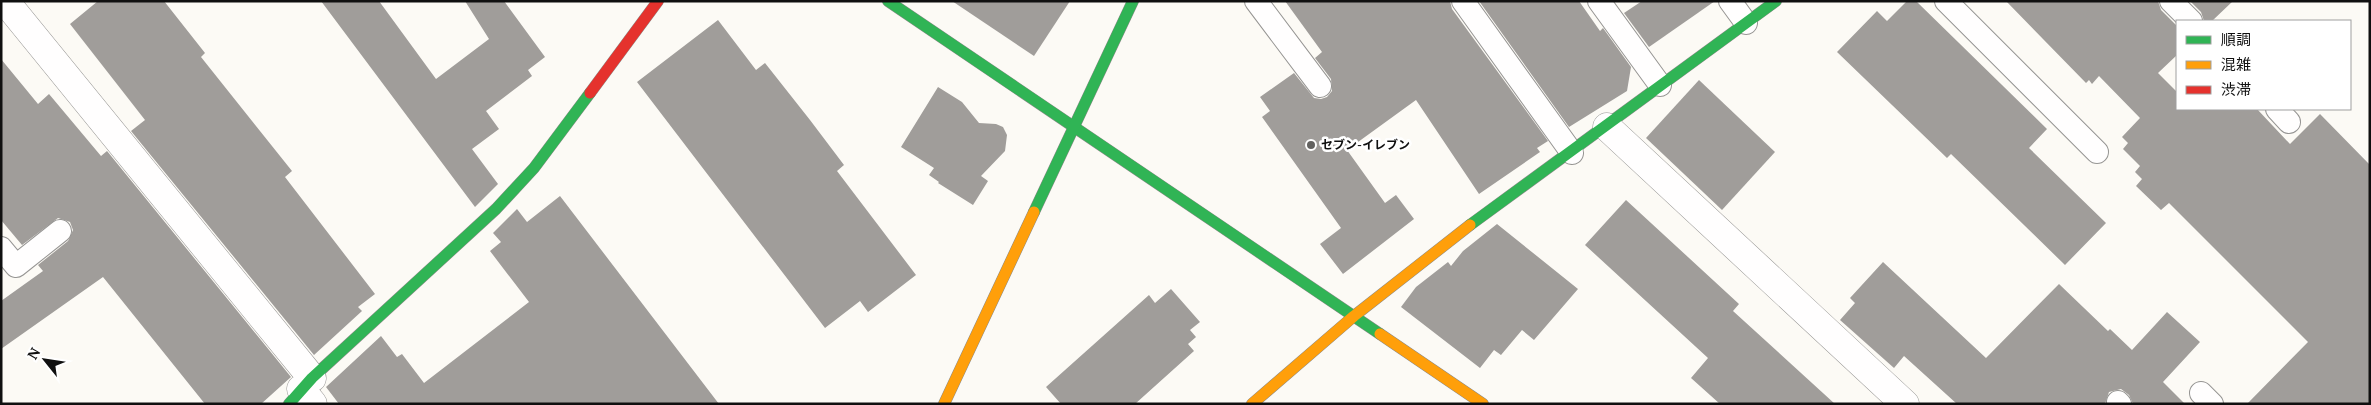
<svg xmlns="http://www.w3.org/2000/svg" width="2371" height="405" viewBox="0 0 2371 405" font-family="'PT Serif','Noto Sans JP',serif">
	<rect width="100%" height="100%" fill="#fcfaf5"/>
	<!-- building -->
	<g fill="#a09d9a">
		<path d="M98,1H164L205,53L201,57L292,171L285,177L375,294L358,307L362,311L314,355L131,131L145,120L70,24Z"/>
		<path d="M321,1H379L436,79L489,39L465,1H504L545,57L528,70L532,76L486,111L499,129L472,149L498,184L475,207Z"/>
		<path d="M952,1H1070L1034,56Z"/>
		<path d="M1285,1H1450L1452,9L1548,141L1537,148L1540,152L1479,194L1416,100L1347,150L1385,203L1396,195L1414,219L1343,274L1320,244L1341,228L1262,117L1270,111L1260,97L1294,73L1314,98L1321,99L1327,97L1332,91L1331,79L1315,58L1322,52Z"/>
		<path d="M1479,1H1579L1600,31L1603,28L1631,67L1627,91L1569,127Z"/>
		<path d="M1642,1H1715L1649,47L1624,13Z"/>
		<path d="M1907,1H1916L2047,129L2029,148L2106,223L2065,265L1951,154L1947,158L1837,52L1877,11L1887,21Z"/>
		<path d="M2006,1H2158L2161,10L2177,26V55L2158,73L2177,92V109H2257L2290,144L2320,114L2370,165V404H2247L2308,342L2169,203L2161,210L2136,186L2142,179L2135,172L2140,166L2123,149L2128,143L2122,137L2140,118L2099,76L2092,84L2089,80L2086,83Z"/>
		<path d="M2190,1H2233L2212,21H2204L2201,12Z"/>
		<path d="M718,20L756,70L765,63L810,120L844,165L837,171L916,275L868,312L860,301L825,328L637,82Z"/>
		<path d="M1,59L38,104L49,94L101,156L107,151L291,377L261,404H205L103,277L1,349V301L43,271L38,265L68,241L73,230L70,222L58,218L22,245L1,220Z"/>
		<path d="M1699,80L1775,152L1722,210L1646,138Z"/>
		<path d="M938,87L962,102L979,123L996,124L1003,127L1007,135L1005,151L981,176L988,181L973,205L938,183L939,182L929,175L934,168L901,147Z"/>
		<path d="M560,196L719,404H339L326,387L381,336L397,357L402,354L424,383L529,302L490,251L501,242L493,233L517,209L527,222Z"/>
		<path d="M1626,200L1739,304L1733,311L1835,404H1720L1691,378L1708,358L1585,245Z"/>
		<path d="M1497,224L1578,289L1534,340L1522,330L1501,355L1494,350L1480,368L1401,307L1416,287L1448,262L1451,266L1463,251Z"/>
		<path d="M1883,262L1986,358L2059,284L2108,331L2110,329L2132,350L2167,312L2200,342L2163,382L2185,404H2133L2129,395L2121,389L2109,392L2105,404H1957L1904,356L1894,368L1840,320L1855,303L1850,298Z"/>
		<path d="M1171,289L1200,322L1190,330L1196,337L1188,344L1194,351L1135,404H1061L1046,387L1149,295L1155,303Z"/>
	</g>
	<g fill="none" stroke-linecap="round" stroke-linejoin="round">
		<!-- lane casing -->
		<g stroke="#969593" stroke-width="24">
			<g id="lane">
				<path d="M1256,1L1320,86"/>
				<path d="M1463,1L1572,153"/>
				<path d="M1599,1L1660,85"/>
				<path d="M1730,1L1746,23"/>
				<path d="M1946,1L2097,152"/>
				<path d="M2171,1L2191,21"/>
				<path d="M2277,109L2289,122"/>
				<path d="M1,248L16,266L60,231"/>
				<path d="M2201,393L2212,404"/>
				<path d="M2118,402L2120,404"/>
			</g>
		</g>
		<!-- street casing -->
		<g stroke="#969593" stroke-width="29">
			<g id="street">
				<path d="M5,1L312,378"/>
				<path d="M1607,127L1905,404"/>
				<path d="M301,389L313,404"/>
			</g>
		</g>
		<!-- fast casing -->
		<g stroke="#8d8c8a" stroke-width="12">
			<g id="fast">
				<path d="M888,1L1380,334"/>
				<path d="M1034,212L1133,1"/>
				<path d="M1470,225L1776,1"/>
				<path d="M289,404L312,378L496,209L534,168L590,93"/>
			</g>
		</g>
		<!-- slow casing -->
		<g stroke="#8d8c8a" stroke-width="12">
			<g id="slow">
				<path d="M1380,334L1483,404"/>
				<path d="M944,404L1034,212"/>
				<path d="M1252,404L1354,316L1470,225"/>
			</g>
		</g>
		<!-- jam casing -->
		<g stroke="#8d8c8a" stroke-width="12">
			<path id="jam" d="M590,93L658,1"/>
		</g>
		<!-- lane -->
		<use href="#lane" stroke="#fffefe" stroke-width="22"/>
		<!-- street -->
		<use href="#street" stroke="#fffefe" stroke-width="28"/>
		<!-- fast -->
		<use href="#fast" stroke="#30b455" stroke-width="11"/>
		<!-- slow -->
		<use href="#slow" stroke="#ff9f0a" stroke-width="11"/>
		<!-- jam -->
		<use href="#jam" stroke="#e5322d" stroke-width="11"/>
	</g>
	<!-- markers -->
	<circle fill="#636260" stroke="#fff" stroke-width="2" cx="1311" cy="145" r="5"/>
	<g text-anchor="middle" stroke-width="5" stroke-linejoin="round" paint-order="stroke">
		<!-- poi labels -->
		<g font-size="12" font-weight="bold" fill="#101010" stroke="#fff" text-anchor="start">
			<text x="1321" y="149">セブン-イレブン</text>
		</g>
	</g>
	<!-- border -->
	<rect width="2371" height="405" fill="none" stroke="#101010" stroke-width="5"/>
	<!-- legend -->
	<rect x="2176" y="20" width="175" height="90" fill="#ffffff" stroke="#9f9f9f"/>
	<rect x="2186" y="36" width="25" height="8" fill="#30b455" stroke="#9f9f9f"/>
	<text x="2221" y="45" font-size="15" fill="#101010">順調</text>
	<rect x="2186" y="61" width="25" height="8" fill="#ff9f0a" stroke="#9f9f9f"/>
	<text x="2221" y="70" font-size="15" fill="#101010">混雑</text>
	<rect x="2186" y="86" width="25" height="8" fill="#e5322d" stroke="#9f9f9f"/>
	<text x="2221" y="95" font-size="15" fill="#101010">渋滞</text>
	<!-- north arrow -->
	<g transform="translate(45 360) rotate(300)" stroke="#ffffff" stroke-width="4" paint-order="stroke">
	<path d="M0-4L9 19L0 12L-9 19Z" fill="#101010"/>
	<text y="-8" font-size="14" font-weight="bold" text-anchor="middle" fill="#101010">N</text>
	</g>
</svg>
